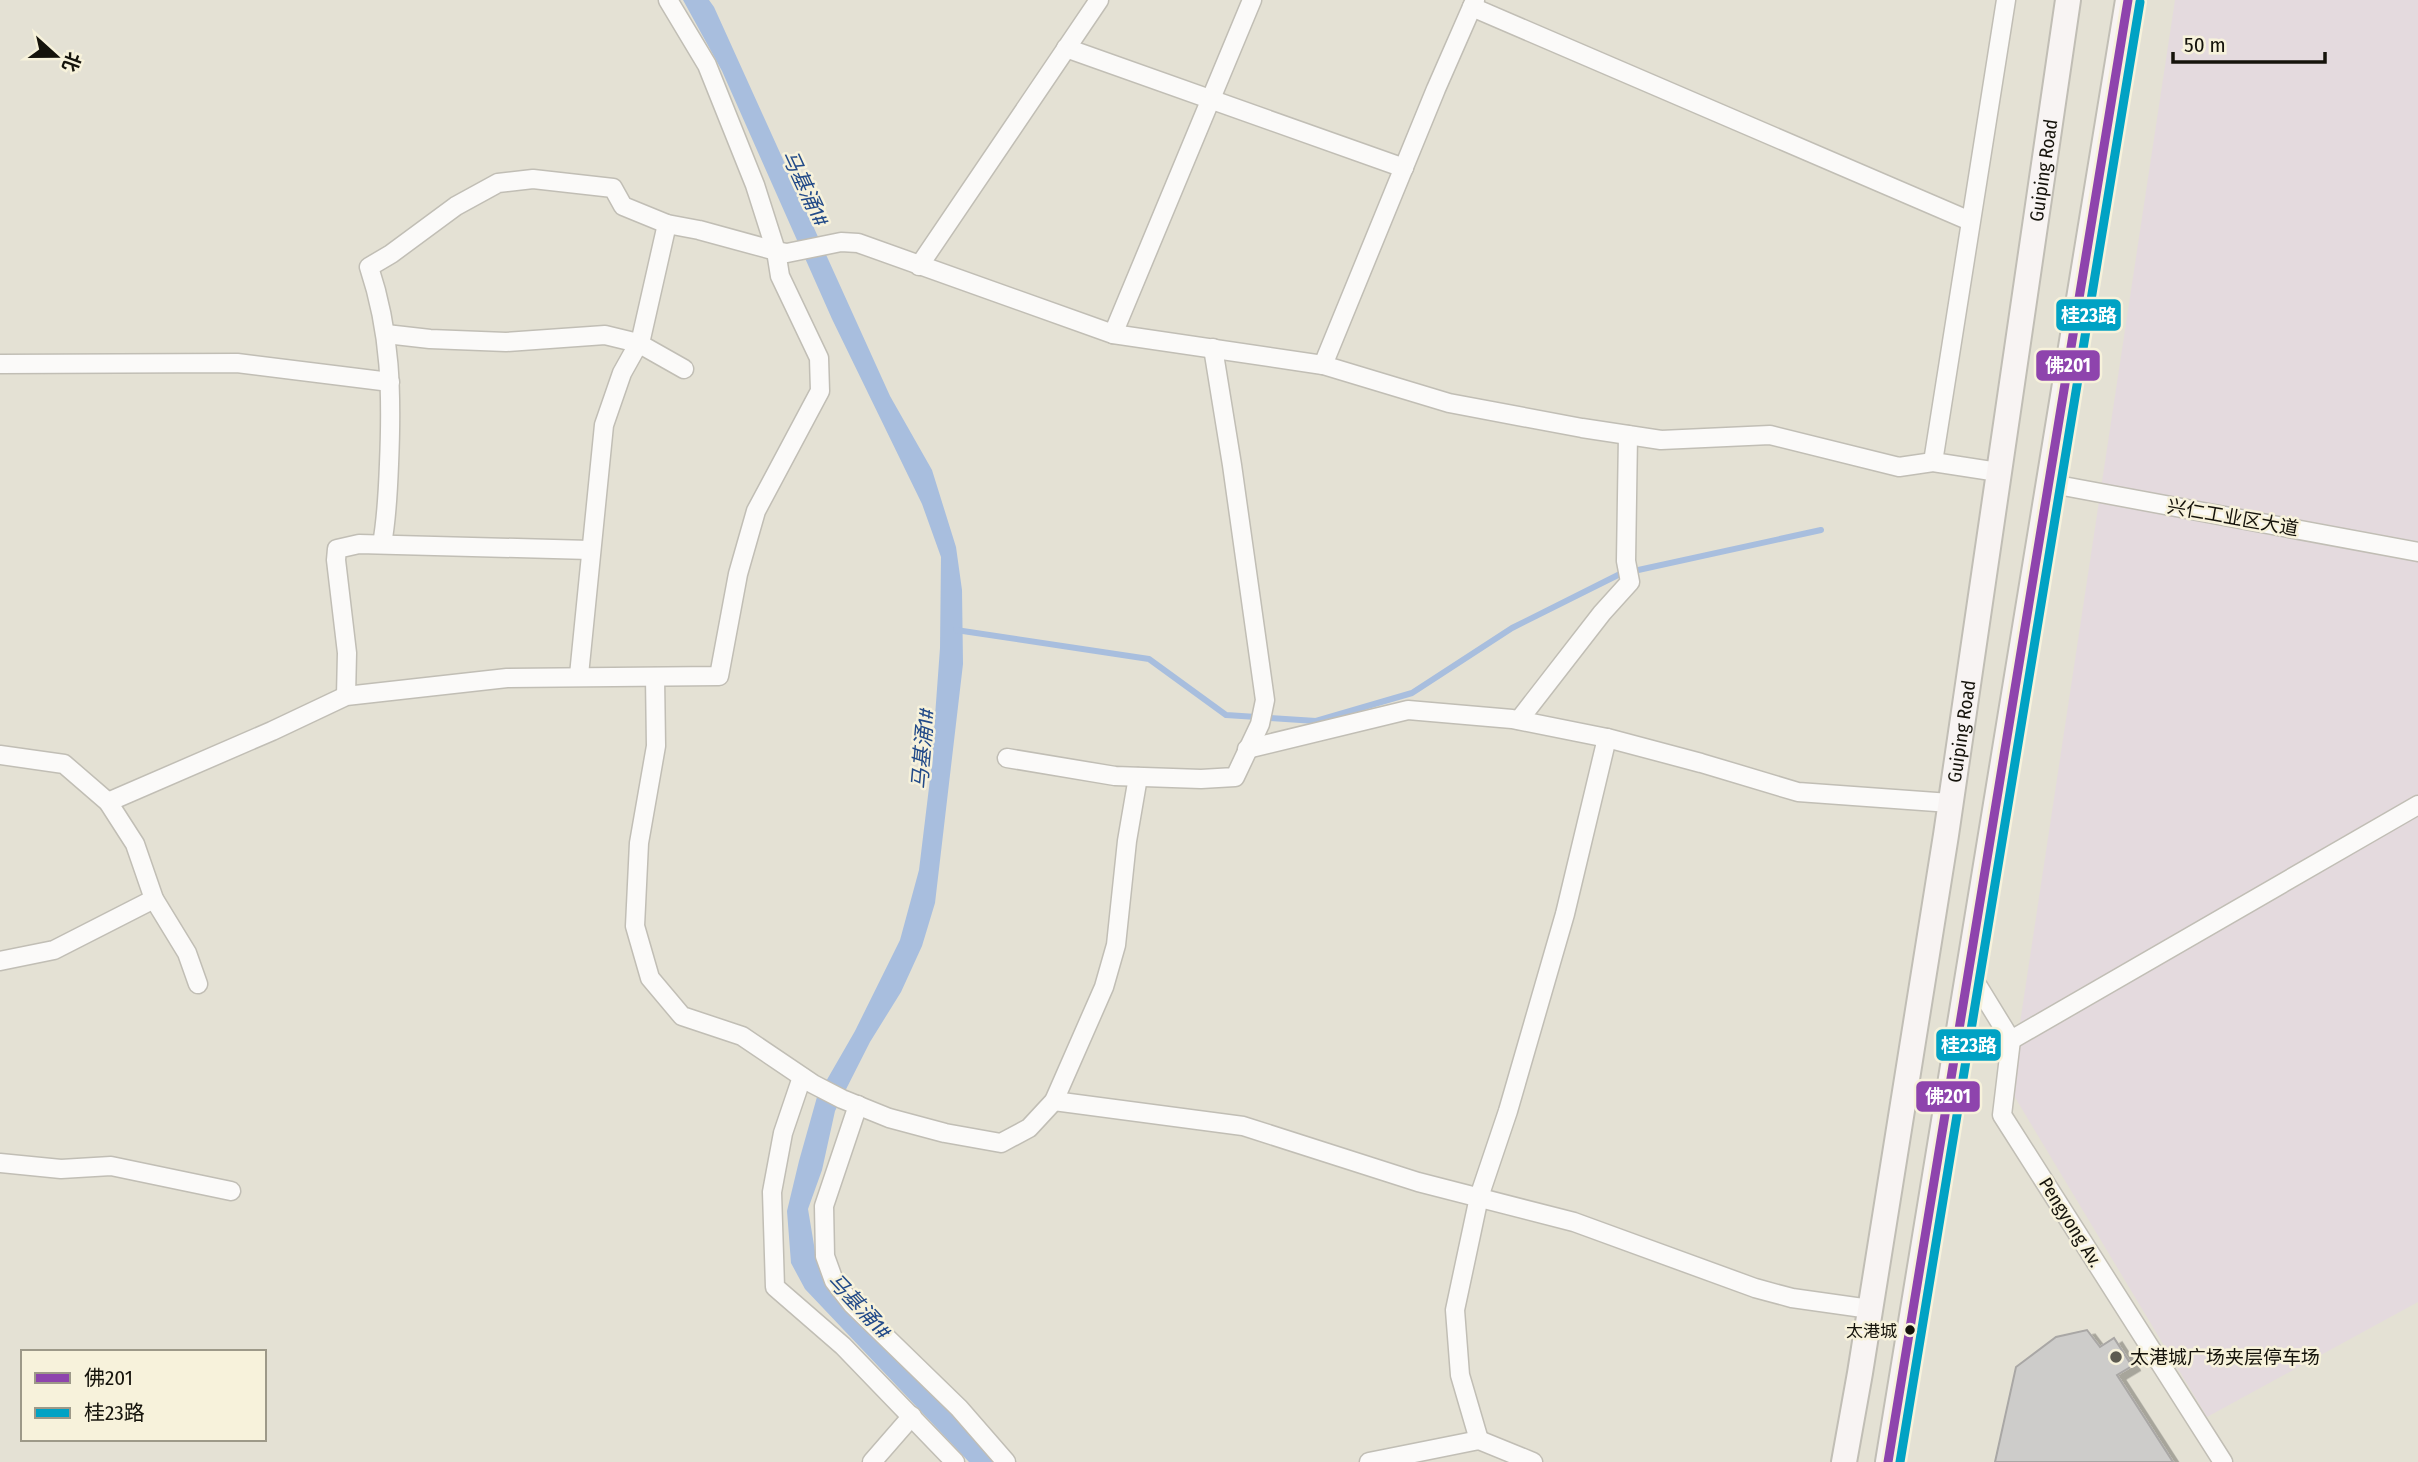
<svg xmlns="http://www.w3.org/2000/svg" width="2418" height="1462" viewBox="0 0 2418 1462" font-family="'Fira Sans Condensed','Noto Sans SC',sans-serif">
	<defs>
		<filter id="shadow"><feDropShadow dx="8" dy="4.5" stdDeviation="0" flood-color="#0004"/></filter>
	</defs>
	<rect width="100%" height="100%" fill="#e4e1d4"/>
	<!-- industrial -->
	<path fill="#e4dade" d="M2175,0H2418V1302L2207,1417L2010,1089Z"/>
	<!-- water -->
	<path fill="#a8bede" d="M683,0H709L714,7L890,396L932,470L956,547L962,590L963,664L935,903L922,946L901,992L870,1042L835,1111L822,1170L808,1209L817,1263L833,1292L983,1447L994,1462H969L805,1289L791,1263L787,1211L799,1161L817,1097L855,1031L900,940L919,870L931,771L940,648L941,557L922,504L832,319L722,71Z"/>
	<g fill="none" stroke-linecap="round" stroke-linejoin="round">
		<!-- stream -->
		<path stroke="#a8bede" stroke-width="6" d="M956,630L1149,659L1226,715L1316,721L1412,693L1512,628L1620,574L1821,530"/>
	</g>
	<!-- building -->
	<path fill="#cdccca" stroke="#a9a7a5" stroke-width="2" filter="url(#shadow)" d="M2087,1330L2100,1347L2114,1338L2132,1366L2117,1375L2173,1462H1995L2016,1367L2056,1337Z"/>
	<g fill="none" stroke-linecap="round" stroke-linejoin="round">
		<!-- minor casing -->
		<g stroke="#c1beb5" stroke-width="21">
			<g id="minor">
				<path d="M1472,7L1970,221"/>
				<path d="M1066,48L1404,168"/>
				<path d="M919,266L1099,0"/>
				<path d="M386,334L430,339L506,342L605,335L638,343L684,369"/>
				<path d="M1113,334L1252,0"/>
				<path d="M0,364L237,363L390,382"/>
				<path d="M1323,365L1436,89L1475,0"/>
				<path d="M1933,462L2006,0"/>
				<path d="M2047,483L2418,552"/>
				<path d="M382,544C387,517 388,491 389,464C392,394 391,333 369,267L391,254L456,206L498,183L533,179L613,188L623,206L667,224L699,230L776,251L787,253L841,242L858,243L1113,334L1323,365L1449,403L1582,428L1661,440L1770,435L1899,467L1933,462L1998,472"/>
				<path d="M579,675L604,425L622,373L641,339L667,224"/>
				<path d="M655,677L656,746L639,843L635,926L650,978L682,1016L742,1036L813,1084L842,1099L889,1118L945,1133L1001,1143L1029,1128L1054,1101L1104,987L1116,945L1127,841L1138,777"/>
				<path d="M346,696L347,653L336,560L337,549L359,544L590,550"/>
				<path d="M1519,720L1602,613L1630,582L1626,561L1628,435"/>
				<path d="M1247,749L1408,710L1512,719L1607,738L1701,763L1798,792L1950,803"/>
				<path d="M0,755L64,764L108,802L135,844L154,899L187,953L198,984"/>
				<path d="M1007,758L1115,776L1201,779L1235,777L1260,724L1265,700L1232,465L1213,348"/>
				<path d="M108,802L272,731L346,696L507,678L719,676L738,574L756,511L820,391L819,358L780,276L776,251L755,185L707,65L668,0"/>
				<path d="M0,961L54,950L154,899"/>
				<path d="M1968,970L2011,1040L2002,1115L2223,1462"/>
				<path d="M2011,1040L2418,805"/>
				<path d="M802,1077L783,1133L772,1192L775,1287L843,1346L955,1462"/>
				<path d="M1054,1101L1243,1126L1418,1182L1574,1222L1755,1288L1792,1298L1870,1309"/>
				<path d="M858,1105L824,1206L825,1256L834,1281L852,1304L959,1408L1006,1462"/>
				<path d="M0,1163L61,1169L111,1166L231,1191"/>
				<path d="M1479,1440L1460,1375L1455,1310L1479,1197L1508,1111L1565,914L1607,738"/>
				<path d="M872,1462L912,1416"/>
				<path d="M1369,1462L1479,1440L1533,1462"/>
			</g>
		</g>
		<!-- secondary casing -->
		<g stroke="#c1beb5" stroke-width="28">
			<g id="secondary">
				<path id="s1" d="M1844,1462L1860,1373L1946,835L2068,0"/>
				<path d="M1888,1462L2128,0"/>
			</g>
		</g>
		<!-- minor -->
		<use href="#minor" stroke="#fbfaf9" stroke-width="18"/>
		<!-- secondary -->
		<use href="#secondary" stroke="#f8f4f3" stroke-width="24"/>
		<!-- bus-1 casing -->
		<g stroke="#f7f2db" stroke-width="14">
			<path id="bus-1" d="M1888,1462L2128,0"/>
		</g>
		<!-- bus-2 casing -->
		<g stroke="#f7f2db" stroke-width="14">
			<path id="bus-2" d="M1900,1462L2140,2"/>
		</g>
		<!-- bus-1 -->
		<use href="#bus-1" stroke="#8e44ad" stroke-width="9"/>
		<!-- bus-2 -->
		<use href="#bus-2" stroke="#01a2c4" stroke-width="9"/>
	</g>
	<!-- markers -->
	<circle fill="#15130b" stroke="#f7f2db" stroke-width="2.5" cx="1910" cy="1330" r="6"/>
	<circle fill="#5d5b51" stroke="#f7f2db" stroke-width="2.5" cx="2116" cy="1357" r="7"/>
	<g text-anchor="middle" stroke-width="5" stroke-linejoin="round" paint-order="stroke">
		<!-- bus labels -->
		<g font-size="17" fill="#15130b" stroke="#f7f2db" text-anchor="end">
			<text x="1897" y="1337">太港城</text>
		</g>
		<!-- street labels -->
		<g font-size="19" fill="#15130b" stroke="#f7f2db">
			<text dy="7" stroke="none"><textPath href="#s1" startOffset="1307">Guiping Road</textPath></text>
			<text transform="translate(2233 517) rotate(10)" y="7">兴仁工业区大道</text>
			<text dy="7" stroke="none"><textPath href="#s1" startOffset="740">Guiping Road</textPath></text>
			<text transform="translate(2071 1222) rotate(58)" y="7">Pengyong Av.</text>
		</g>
		<!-- poi labels -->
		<g font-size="19" fill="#15130b" stroke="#f7f2db" text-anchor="start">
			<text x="2130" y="1364">太港城广场夹层停车场</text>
		</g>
		<!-- water labels -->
		<g font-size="21" font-style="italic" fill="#224a88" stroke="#f7f2db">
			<text transform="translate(805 188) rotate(65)" y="7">马基涌1#</text>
			<text transform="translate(923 749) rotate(-85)" y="7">马基涌1#</text>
			<text transform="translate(859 1306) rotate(47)" y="7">马基涌1#</text>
		</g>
	</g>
	<g stroke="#f7f2db" stroke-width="2.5">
		<rect x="2055" y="298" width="67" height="34" rx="7" fill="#01a2c4"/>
		<rect x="2035" y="349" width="66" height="33" rx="7" fill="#8e44ad"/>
		<rect x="1935" y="1028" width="67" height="34" rx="7" fill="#01a2c4"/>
		<rect x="1915" y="1080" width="66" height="33" rx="7" fill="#8e44ad"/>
	</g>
	<g font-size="19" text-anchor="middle" font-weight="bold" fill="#fff">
		<text x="2089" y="322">桂23路</text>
		<text x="2068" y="372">佛201</text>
		<text x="1969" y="1052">桂23路</text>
		<text x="1948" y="1103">佛201</text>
	</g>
	<!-- legend -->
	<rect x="21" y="1350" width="245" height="91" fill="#f7f2db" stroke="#9d9988" stroke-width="2"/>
	<rect x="35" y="1373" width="35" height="10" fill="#8e44ad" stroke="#9d9988" stroke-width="2"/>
	<text x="84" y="1385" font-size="21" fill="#15130b">佛201</text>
	<rect x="35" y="1408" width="35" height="10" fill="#01a2c4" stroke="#9d9988" stroke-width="2"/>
	<text x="84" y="1420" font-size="21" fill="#15130b">桂23路</text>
	<!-- north arrow -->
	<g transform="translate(56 56) rotate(111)" stroke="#f7f2db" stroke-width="5" paint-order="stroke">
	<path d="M0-5L12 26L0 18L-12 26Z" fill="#15130b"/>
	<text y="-10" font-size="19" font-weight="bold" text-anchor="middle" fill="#15130b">北</text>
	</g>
	<!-- scale -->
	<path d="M2173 52v10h152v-10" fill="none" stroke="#15130b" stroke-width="3.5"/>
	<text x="2184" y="52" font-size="21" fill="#15130b" stroke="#f7f2db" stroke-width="5" paint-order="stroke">50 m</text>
</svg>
